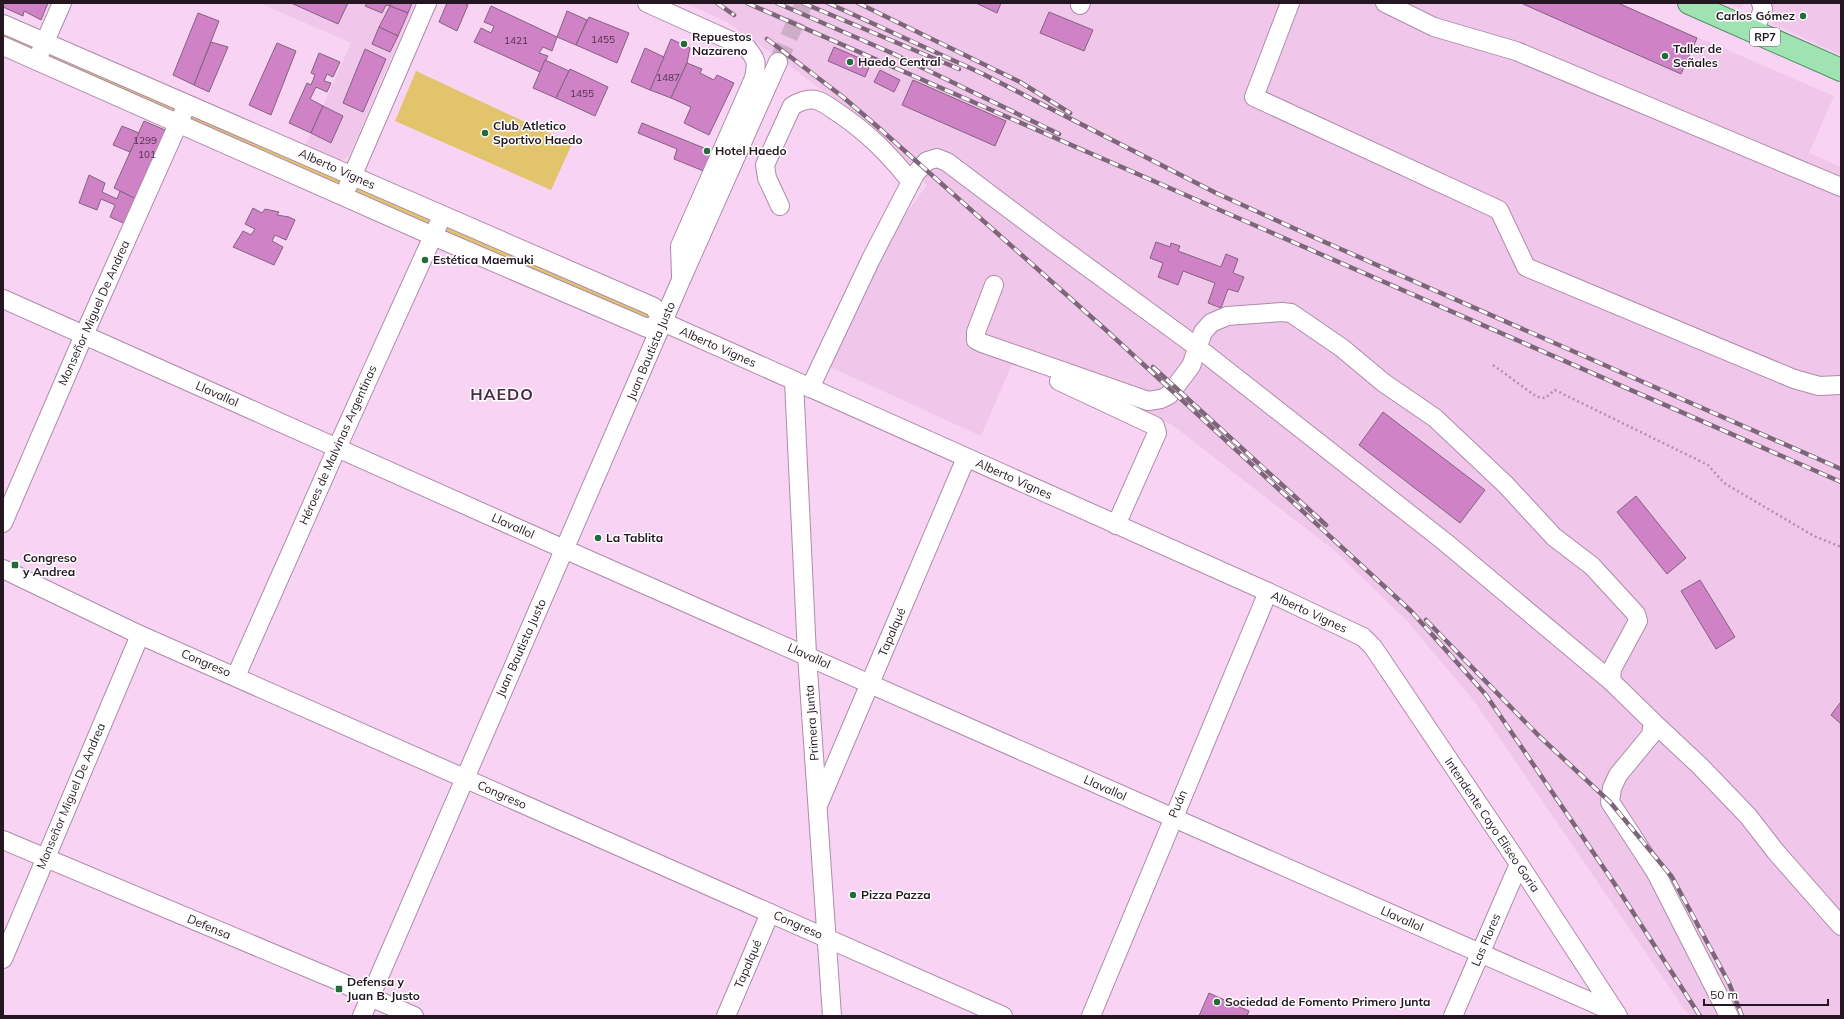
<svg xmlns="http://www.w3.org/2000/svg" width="1844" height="1019" viewBox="0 0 1844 1019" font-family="Mulish,sans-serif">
	<rect width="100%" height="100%" fill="#f9d3f3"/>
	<!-- built -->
	<g fill="#f1c6eb">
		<path d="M260,3H415L349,156L345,159L340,160L305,146L351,43Z"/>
		<path d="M685,3H1618L1834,96L1809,153L1841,167V1016H1689L1475,702L1407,621L1335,551L1171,424L1013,362L981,436L826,365L900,222L927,185L871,128L794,69L727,22Z"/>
		<path d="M1726,3H1747L1740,8Z"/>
		<path d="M1768,3H1841V55L1773,24Z"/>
	</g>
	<!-- green -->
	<g fill="#e2c46d">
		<path d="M3,28L650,314V318L647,320L3,40Z"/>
		<path d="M416,71L572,144L551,190L395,121Z"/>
	</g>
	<!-- building -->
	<g fill="#cf82c6" stroke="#82627e">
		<path d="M3,3H48L41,20L24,11L23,16L3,7Z"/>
		<path d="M291,3H348L338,24Z"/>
		<path d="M367,3H391L390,6L386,5L382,13L365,6Z"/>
		<path d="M391,3H412L408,13L390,6Z"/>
		<path d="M447,3H464L468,5L457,31L439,22Z"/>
		<path d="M976,3H1001L997,13Z"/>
		<path d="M1524,3H1618L1697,38L1681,74L1523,4Z"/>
		<path d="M390,6L408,13L398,36L379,27Z"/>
		<path d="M491,6L557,37L552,51L543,47L539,53L548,56L540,72L474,42L481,28L491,33L494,26L484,22Z"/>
		<path d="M567,11L587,20L576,45L557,37Z"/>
		<path d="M1049,12L1093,30L1084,51L1040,33Z"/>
		<path d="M198,13L219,21L194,85L173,75Z"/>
		<path d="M589,17L629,33L617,63L576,45Z"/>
		<path d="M379,27L398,36L390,52L372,44Z"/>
		<path d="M671,39L690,48L687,63L671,98L650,90Z"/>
		<path d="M211,42L228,47L209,92L194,85Z"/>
		<path d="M277,43L296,51L271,115L249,105Z"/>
		<path d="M834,47L871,63L865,77L828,61Z"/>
		<path d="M645,48L664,57L650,90L631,82Z"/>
		<path d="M365,49L386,59L363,112L343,103Z"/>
		<path d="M319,53L340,62L333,77L327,74L324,81L331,83L327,92L316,87L310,99L323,106L311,133L289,123L307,83L311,85L315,75L311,73Z"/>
		<path d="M545,60L569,71L556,98L533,88Z"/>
		<path d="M687,63L702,69L700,73L714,80L717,75L734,83L709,135L684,123L691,107L671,98Z"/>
		<path d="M570,69L608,87L595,116L556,98Z"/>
		<path d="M880,70L900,80L894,92L874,82Z"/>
		<path d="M913,80L1006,121L995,146L902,105Z"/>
		<path d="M323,106L343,116L331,143L311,133Z"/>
		<path d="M144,121L172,133L142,202L114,188Z"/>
		<path d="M642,123L714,152L706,172L674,159L677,149L638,133Z"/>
		<path d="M122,126L139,133L130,152L113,145Z"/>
		<path d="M89,175L105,183L102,192L117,199L120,191L142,202L130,226L110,217L115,205L101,199L97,210L79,203Z"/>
		<path d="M253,208L262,213L265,209L279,212L277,215L289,217L295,220L286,240L275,235L272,241L283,247L274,265L233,247L243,231L251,235L255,229L245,224Z"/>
		<path d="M1156,242L1170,247L1171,243L1180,246L1178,251L1221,267L1226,254L1238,259L1233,273L1244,277L1238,292L1228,289L1221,308L1208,303L1215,283L1183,271L1178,285L1158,277L1163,263L1150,258Z"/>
		<path d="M1383,412L1485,490L1460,523L1359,445Z"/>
		<path d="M1636,496L1686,558L1667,574L1617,512Z"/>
		<path d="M1700,580L1735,637L1716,649L1681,591Z"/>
		<path d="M1840,703L1841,704V724L1831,715Z"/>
		<path d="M1209,993L1249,1011L1247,1016H1199Z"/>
	</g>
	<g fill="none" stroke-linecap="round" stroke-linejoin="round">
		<!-- minor-tunnel -->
		<path stroke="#ceadc9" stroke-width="18" stroke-dasharray="18 9" stroke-linecap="butt" d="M778,62L804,3"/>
		<!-- minor casing -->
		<g stroke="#ae8ba9" stroke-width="20">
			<g id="minor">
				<path d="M647,3L747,48C757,60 757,63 754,78L680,246L681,276"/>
				<path d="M1290,3L1254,97L1499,210L1526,267L1794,379L1819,386L1841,385"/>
				<path d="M1385,3L1434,27L1516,51L1841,187"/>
				<path d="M1080,5L1081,3"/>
				<path d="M3,24L654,307L663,322L1268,592L1363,637L1373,647L1519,864L1618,1016"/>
				<path d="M1754,32L1763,9L1761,3"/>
				<path d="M3,46L433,236L647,328L663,322"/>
				<path d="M40,53L62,3"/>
				<path d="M348,186L427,3"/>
				<path d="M780,206L767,178L765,165L792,106C799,102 807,98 816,100C823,102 831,108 837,112C868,133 888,153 911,182"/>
				<path d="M994,285L976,332V340L982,343L1148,401L1161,399L1169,395L1191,366L1203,332L1211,323L1227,316L1282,312L1291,313L1342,348L1384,383L1435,418L1506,485L1554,537L1592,566L1636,614L1638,621L1612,669L1611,681"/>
				<path d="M3,299L564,549L1616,1013"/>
				<path d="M794,381L807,655L832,1016"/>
				<path d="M1059,381L1155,426L1157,433L1116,525"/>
				<path d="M810,388L871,259L915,174L927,161L937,158L947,162L1056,244L1197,347L1445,542L1611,681L1653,722L1651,735L1618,775L1612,788L1610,802L1655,871L1729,1016"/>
				<path d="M3,523L84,335L183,113"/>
				<path d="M3,569L140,635L1003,1016"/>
				<path d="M236,676L337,448L438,225"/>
				<path d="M1653,722L1700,766L1748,816L1776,852L1841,926"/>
				<path d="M819,803L966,458"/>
				<path d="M3,840L341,982L370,997L414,1016"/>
				<path d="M3,959L140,635"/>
				<path d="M362,1016L681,280L778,62"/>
				<path d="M726,1016L770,913"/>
				<path d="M1091,1016L1268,592"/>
				<path d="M1453,1016L1519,864"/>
			</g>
		</g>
		<!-- major casing -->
		<g stroke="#4c9060" stroke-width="24">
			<path id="major" d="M1689,3L1841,70"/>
		</g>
		<!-- path -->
		<path stroke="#af91aa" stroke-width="2.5" stroke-dasharray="2 3" stroke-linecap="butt" d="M1493,365L1537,397L1545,398L1555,390L1708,465L1724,483L1814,536L1841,547"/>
		<!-- minor -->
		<use href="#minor" stroke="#fff" stroke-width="18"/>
		<!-- major -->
		<use href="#major" stroke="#a0e3b3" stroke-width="22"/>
		<!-- rail casing -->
		<g stroke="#7e667a" stroke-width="4.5">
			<g id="rail">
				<path d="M717,3L734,15"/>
				<path d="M747,3L1841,482"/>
				<path d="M777,3L894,54L1059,134"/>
				<path d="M803,3L959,69"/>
				<path d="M828,3L983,74L1216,193L1311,236L1841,469"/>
				<path d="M858,3L1020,82L1070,113"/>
				<path d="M767,39L843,97L879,128L1106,330L1411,611L1486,695L1614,883L1700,1016"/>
				<path d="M1153,367L1326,525"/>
				<path d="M1426,620L1539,736L1610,802L1672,877L1729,983L1742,1016"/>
			</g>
		</g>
		<!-- rail -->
		<use href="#rail" stroke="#fff" stroke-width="3" stroke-dasharray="9" stroke-linecap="butt"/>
	</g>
	<!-- markers -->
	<g fill="#226c3a" stroke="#fff" stroke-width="1.5">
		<circle cx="1803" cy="16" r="4"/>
		<circle cx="684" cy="44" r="4"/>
		<circle cx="1665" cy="56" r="4"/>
		<circle cx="850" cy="62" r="4"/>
		<circle cx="485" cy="133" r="4"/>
		<circle cx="707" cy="151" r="4"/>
		<circle cx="425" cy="260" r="4"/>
		<circle cx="598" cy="538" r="4"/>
		<rect x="11" y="561" width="8" height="8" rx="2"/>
		<circle cx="853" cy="895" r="4"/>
		<rect x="335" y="985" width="8" height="8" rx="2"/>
		<circle cx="1217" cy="1002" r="4"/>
	</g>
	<g text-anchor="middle" stroke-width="3" stroke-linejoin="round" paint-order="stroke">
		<!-- number labels -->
		<g font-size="10" fill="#4f324b">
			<text x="603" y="43">1455</text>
			<text x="516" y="44">1421</text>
			<text x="668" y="81">1487</text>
			<text x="582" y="97">1455</text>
			<text x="145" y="144">1299</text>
			<text x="147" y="158">101</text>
		</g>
		<!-- shield labels -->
		<rect fill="#fff" stroke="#665d64" stroke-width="1" x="1750" y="28" width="30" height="18" rx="3"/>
		<g font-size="11" font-weight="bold" fill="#241722">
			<text x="1765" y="41">RP7</text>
		</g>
		<!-- poi labels -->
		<g font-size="12" font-weight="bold" fill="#241722" stroke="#fff" text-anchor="start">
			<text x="1795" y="20" text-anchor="end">Carlos Gómez</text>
			<text x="692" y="41">Repuestos<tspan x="692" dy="14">Nazareno</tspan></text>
			<text x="1673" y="53">Taller de<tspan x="1673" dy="14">Señales</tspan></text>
			<text x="858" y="66">Haedo Central</text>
			<text x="493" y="130">Club Atletico<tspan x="493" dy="14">Sportivo Haedo</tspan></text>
			<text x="715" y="155">Hotel Haedo</text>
			<text x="433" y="264">Estética Maemuki</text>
			<text x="606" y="542">La Tablita</text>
			<text x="23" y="562">Congreso<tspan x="23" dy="14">y Andrea</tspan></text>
			<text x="861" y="899">Pizza Pazza</text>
			<text x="347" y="986">Defensa y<tspan x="347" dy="14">Juan B. Justo</tspan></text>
			<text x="1225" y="1006">Sociedad de Fomento Primero Junta</text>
		</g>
		<!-- street labels -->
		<g font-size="12" fill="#241722" stroke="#fff">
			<text transform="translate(337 169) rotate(24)" y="4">Alberto Vignes</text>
			<text transform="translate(94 313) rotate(-66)" y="4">Monseñor Miguel De Andrea</text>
			<text transform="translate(718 347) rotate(24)" y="4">Alberto Vignes</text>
			<text transform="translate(651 351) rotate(-67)" y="4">Juan Bautista Justo</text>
			<text transform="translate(217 394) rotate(24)" y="4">Llavallol</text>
			<text transform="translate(338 445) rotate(-66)" y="4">Héroes de Malvinas Argentinas</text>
			<text transform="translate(1014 479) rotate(24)" y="4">Alberto Vignes</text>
			<text transform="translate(513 526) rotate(24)" y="4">Llavallol</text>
			<text transform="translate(1309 612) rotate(25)" y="4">Alberto Vignes</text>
			<text transform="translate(892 632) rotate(-67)" y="4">Tapalqué</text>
			<text transform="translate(521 648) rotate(-66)" y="4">Juan Bautista Justo</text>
			<text transform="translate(809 656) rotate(24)" y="4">Llavallol</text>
			<text transform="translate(206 663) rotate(23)" y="4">Congreso</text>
			<text transform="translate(812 723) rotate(-94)" y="4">Primera Junta</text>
			<text transform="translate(1105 788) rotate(24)" y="4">Llavallol</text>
			<text transform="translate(502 795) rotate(24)" y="4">Congreso</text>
			<text transform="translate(71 796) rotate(-67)" y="4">Monseñor Miguel De Andrea</text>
			<text transform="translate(1178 804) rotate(-67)" y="4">Puán</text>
			<text transform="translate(1492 825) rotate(56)" y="4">Intendente Cayo Eliseo Goria</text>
			<text transform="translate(1402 919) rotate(24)" y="4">Llavallol</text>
			<text transform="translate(798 925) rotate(24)" y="4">Congreso</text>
			<text transform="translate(209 927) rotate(23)" y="4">Defensa</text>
			<text transform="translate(1486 940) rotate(-67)" y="4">Las Flores</text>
			<text transform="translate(748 964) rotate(-67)" y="4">Tapalqué</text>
		</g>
		<!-- district labels -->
		<g font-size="16" font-weight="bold" letter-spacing="1" fill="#482b45" stroke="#fff">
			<text x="502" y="400">HAEDO</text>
		</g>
	</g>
	<!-- border -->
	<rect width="1844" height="1019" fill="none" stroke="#241722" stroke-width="8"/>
	<!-- scale -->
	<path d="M1704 999v6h124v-6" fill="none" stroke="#241722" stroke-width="2"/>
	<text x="1710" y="999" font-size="12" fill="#241722" stroke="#ffffff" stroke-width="3" paint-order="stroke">50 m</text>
</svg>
